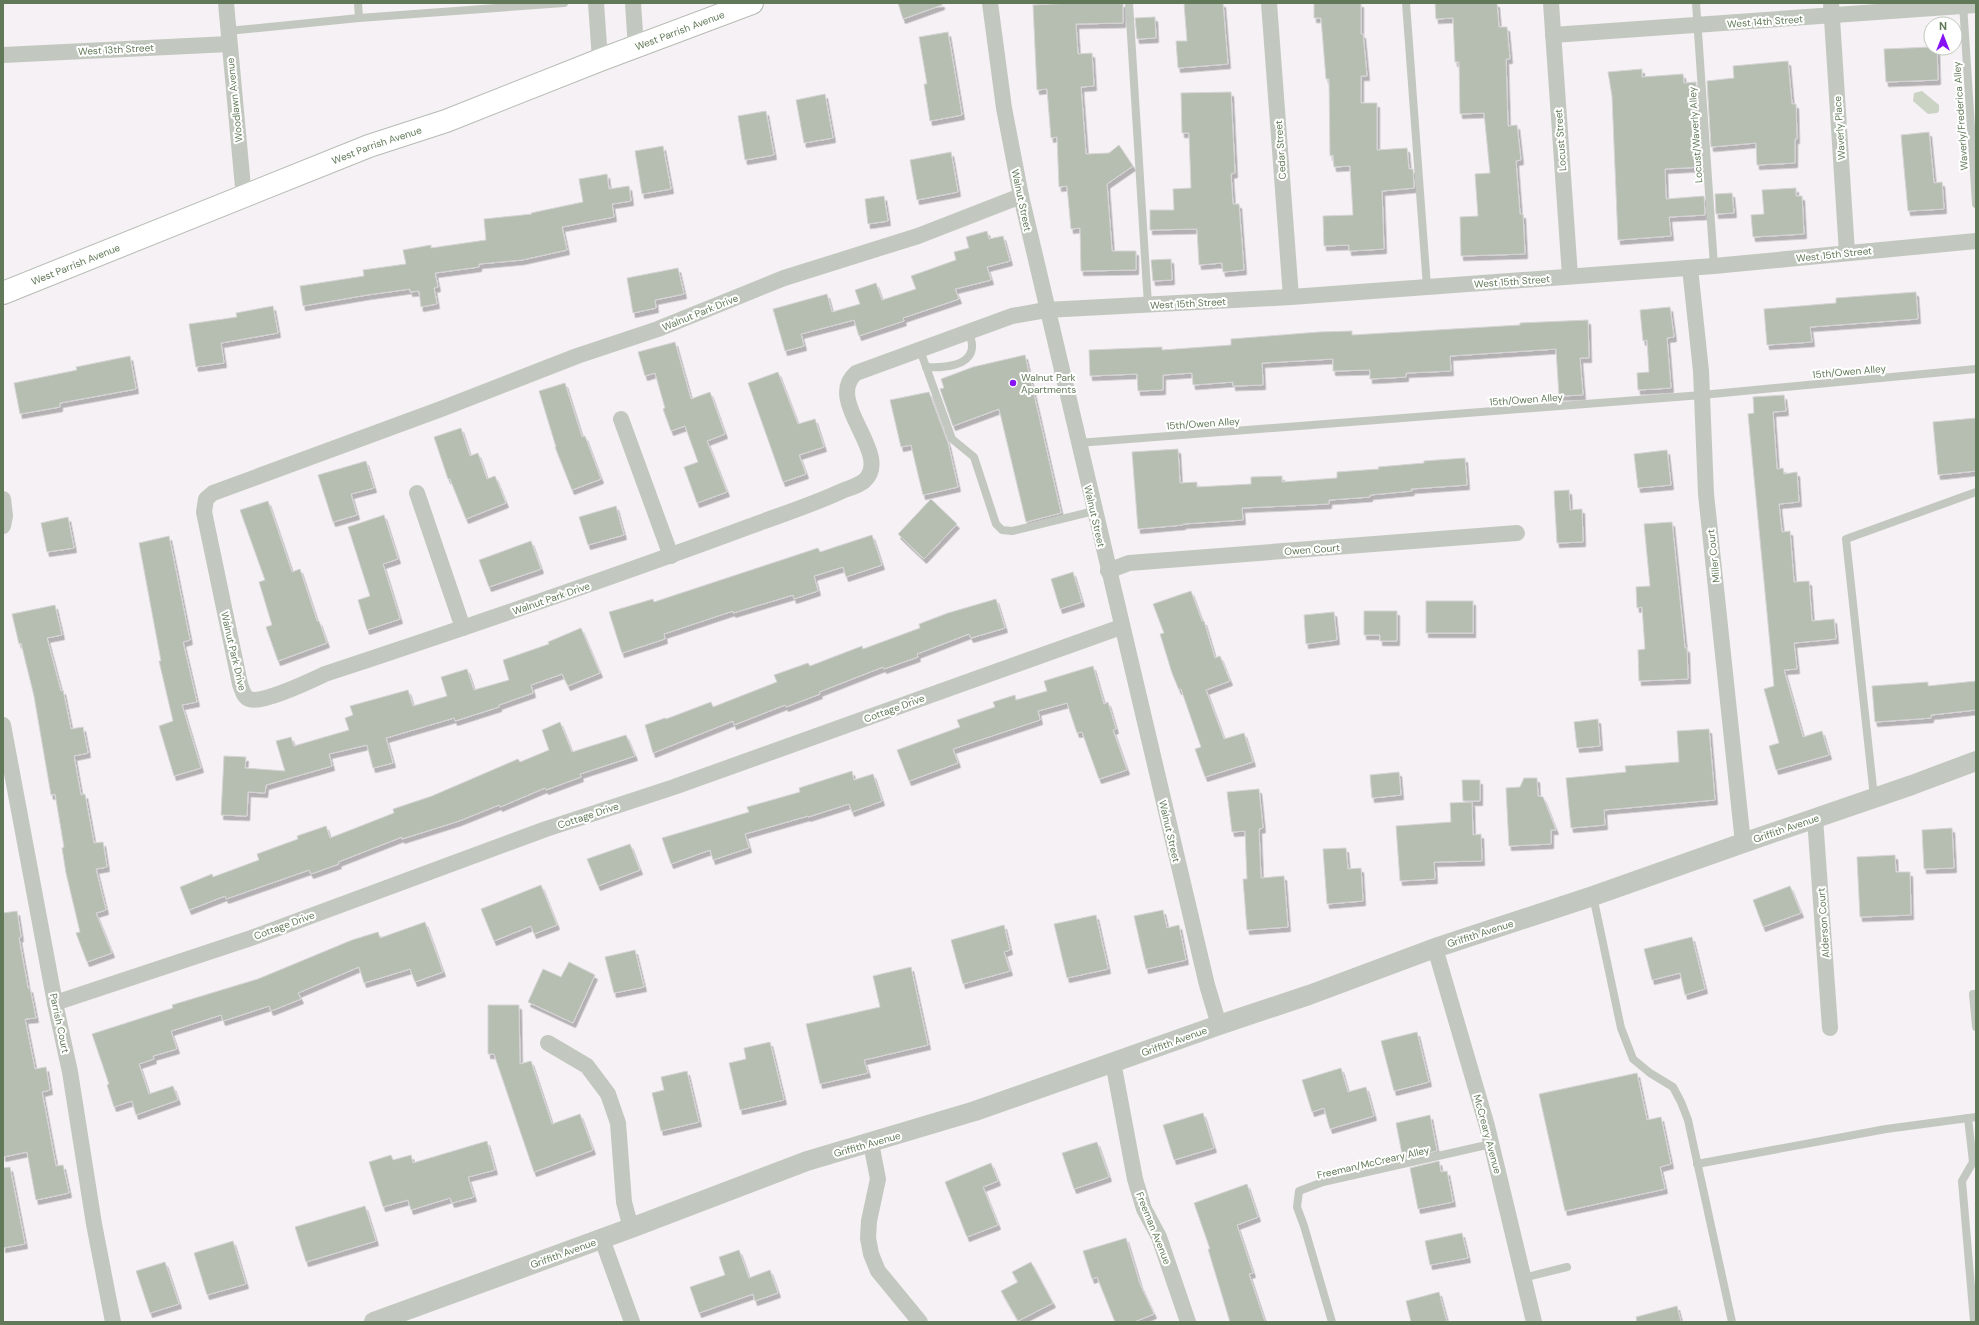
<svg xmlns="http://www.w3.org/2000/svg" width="1979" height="1325" viewBox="0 0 1979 1325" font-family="'DM Sans',sans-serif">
	<defs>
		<filter id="shadow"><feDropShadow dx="2.5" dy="4.5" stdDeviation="0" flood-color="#0004"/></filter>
	</defs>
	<rect width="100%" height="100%" fill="#f5f1f4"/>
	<!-- water -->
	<path fill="#cbd3c5" d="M1922,91L1939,105V111L1937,113L1928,114L1913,101L1914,93Z"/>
	<!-- building -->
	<g fill="#b6beb1" stroke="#d6d4d6" filter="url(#shadow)">
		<path d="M898,3H942V5L903,19Z"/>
		<path d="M1072,3H1123V23L1076,24L1078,54L1092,53L1094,86L1081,87L1086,154L1109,153L1119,145L1133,166L1107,184L1112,251H1136V270L1081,271L1080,228L1071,229L1067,186L1059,187L1057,137L1051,138L1047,89L1037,90L1033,5Z"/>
		<path d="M1184,3H1223L1228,64L1178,68L1176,41H1187Z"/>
		<path d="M1314,3H1361V34H1363L1367,76H1361V103H1377V150L1407,148L1409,169H1413L1414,188L1382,191L1384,249L1349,251V245L1324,246L1323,216L1353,215L1350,166L1334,167L1333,155L1330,156L1329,79H1326L1321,18H1314Z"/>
		<path d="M1435,3H1497L1499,27H1507L1510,59H1506L1508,126L1517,125L1521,160L1516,161L1520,214H1523L1525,254L1461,256L1460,217L1478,216L1475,174L1490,173L1484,113L1460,114L1459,62H1455L1453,18L1436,19Z"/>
		<path d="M1155,17L1156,38L1137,39L1135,18Z"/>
		<path d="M948,32L962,115L930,121L924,84H927L919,37Z"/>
		<path d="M1931,47L1937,48L1938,80L1886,82L1884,49Z"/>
		<path d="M1788,61L1792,104H1796L1797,139H1795V163L1757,165L1756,143L1711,147L1707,81L1734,78L1733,66Z"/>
		<path d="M1642,69V77L1683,74L1684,83L1696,82L1702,167L1665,169L1666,199L1704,196L1705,215L1669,217L1671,236L1618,240L1612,96L1608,72Z"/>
		<path d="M1231,92L1235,173L1231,174L1233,204H1239L1244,270L1223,272L1222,263L1199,265L1197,229L1150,230V210H1174L1173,189L1191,188L1189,133H1182L1181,93Z"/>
		<path d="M825,94L833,138L804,143L796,100Z"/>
		<path d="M766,111L774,155L745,160L738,116Z"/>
		<path d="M1929,132L1934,183L1942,182L1944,209L1908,211L1901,135Z"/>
		<path d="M663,146L671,189L642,194L635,151Z"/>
		<path d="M951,152L958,192L917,200L910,160Z"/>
		<path d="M607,174L609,189L629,186L631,201L612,204L614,217L562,227L567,250L522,260L479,264V267L435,273L438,287L434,288L437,304L421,307L419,291L410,292V289L367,295L303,306L300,286L364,276L363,270L406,264L403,250L431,245V248L486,240L484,219L532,214L531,213L583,202L579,179Z"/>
		<path d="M1796,188V196H1802L1804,234L1753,237L1751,215L1764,214L1762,190Z"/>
		<path d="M1732,193L1734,213L1716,214L1715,194Z"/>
		<path d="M884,196L888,221L868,224L865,199Z"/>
		<path d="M987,231L989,239L1003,236L1010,261L987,267L991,280L955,289L959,299L903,318L904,321L859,336L854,320L801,334L804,346L785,351L773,309L827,294L832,312L860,304L855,290L876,283L882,300L916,289L911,276L956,260L954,252L969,248L966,237Z"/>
		<path d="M1171,259L1172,280L1153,281L1151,260Z"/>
		<path d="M678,268L684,294L655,300L656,308L633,313L627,278Z"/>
		<path d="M1916,292L1918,319L1810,327L1812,342L1767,345L1764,309L1836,303V298Z"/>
		<path d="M273,306L278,333L221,343L224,363L196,367L189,324L237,317L236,313Z"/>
		<path d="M1670,307L1674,337L1667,338L1671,388L1638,390L1637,373L1649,372L1647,340L1643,341L1640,310Z"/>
		<path d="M1588,320L1589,358H1580L1583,395L1559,396L1556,349L1450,356L1451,371L1406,373V377L1370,379V370L1333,371V359L1262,363L1263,385L1233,386V382L1193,385L1192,373L1163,375V390L1138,391L1137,374L1090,376L1089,350L1162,347V350L1231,345V339L1319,332L1352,331V335L1520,325V323Z"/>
		<path d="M675,342L691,399L710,392L725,434L707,441L727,492L697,503L684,467L698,462L685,426L671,431L663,409L665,408L655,373L645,376L638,352Z"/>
		<path d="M1025,355L1061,513L1026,522L999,409L953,426L940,389L944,388L941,379L973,367Z"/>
		<path d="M130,356L136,389L60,403V407L20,414L14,383L77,370L76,367Z"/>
		<path d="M778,372L798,424L815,419L824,447L799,455L806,474L783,482L748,383Z"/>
		<path d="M565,383L582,437L585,436L601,479L572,490L555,447H556L539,391Z"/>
		<path d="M929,392L948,443L958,487L923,495L911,445L901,447L890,400Z"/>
		<path d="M1784,395L1786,411L1773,412L1777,469L1783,468L1784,474L1797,472L1799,502L1779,504L1782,532L1790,531L1794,582L1809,581L1812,621L1834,619L1836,639L1794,643L1797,669L1784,670L1803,737L1822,731L1829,755L1776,770L1769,746L1779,743L1764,689L1774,686L1748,414L1754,413L1753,397Z"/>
		<path d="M1976,418V471L1938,475L1933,422Z"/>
		<path d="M461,428L470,456L478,453L487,479L495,476L506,503L466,519L450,479H448L434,437Z"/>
		<path d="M1178,449L1180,483L1197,482V487L1251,484V477L1282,476V482L1337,478V472L1379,469L1378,467L1424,463V461L1465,458L1467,485L1411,489L1412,491L1370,495V497L1329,500V504L1242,508L1243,520L1183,524V525L1138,529L1132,452Z"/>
		<path d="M1667,450L1671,485L1638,488L1634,454Z"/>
		<path d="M366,461L374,488L351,494L357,515L333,522L318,475Z"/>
		<path d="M1569,490L1570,510L1582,509L1583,542L1557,543L1554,491Z"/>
		<path d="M931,499L957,524L924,559L898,534Z"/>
		<path d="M268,501L292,572L300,569L317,621H319L327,643L278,661L266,627L272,625L259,582L265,580L240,510Z"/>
		<path d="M616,506L624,535L588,545L579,517Z"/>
		<path d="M384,515L398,559L383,564L400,619L367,630L358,600L370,596L348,527Z"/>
		<path d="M68,517L74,548L47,552L41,523Z"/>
		<path d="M1672,522L1685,648H1687L1688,679L1639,681L1638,650L1645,649L1642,607L1637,608L1636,587L1650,586L1644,524Z"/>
		<path d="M872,535L882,565L846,577L843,567L814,576L818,591L794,599L793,595L733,613V611L664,634L665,639L622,653L609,612L653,599L654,602L818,548L820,552Z"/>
		<path d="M169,536L190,640L183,642L197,702L182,705L201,768L174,776L159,726L173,721L159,661H161L139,543Z"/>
		<path d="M531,541L541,569L489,587L479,560Z"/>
		<path d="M1073,572L1082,602L1060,609L1051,579Z"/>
		<path d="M1191,591L1202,621H1204L1215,658L1220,656L1230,681L1206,690L1224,739L1244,733L1253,762L1205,777L1195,749L1201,747L1181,689L1179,690L1172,673L1160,634L1164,633L1153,604Z"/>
		<path d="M996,599L1005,628L971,638L969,634L917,654L918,657L884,669L883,667L819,692L820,694L786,707L785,705L734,725L733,721L653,753L645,725L665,718L666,719L711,702L713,707L777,682L774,675L808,663L810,666L862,646L863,649L920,628L919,624L948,613Z"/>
		<rect x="1426" y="601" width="47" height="32"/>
		<path d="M55,605L62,635L47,638L61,691L63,690L71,729L83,727L88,753L74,756L81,795L85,794L94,843L103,842L107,867L96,869L106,910L96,913L112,953L87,962L76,933L80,932L66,873L62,848L64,847L55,794L51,795L34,696L21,643L19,644L12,614Z"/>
		<path d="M1364,611H1397V641H1380V635H1364Z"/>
		<path d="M1334,612L1337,640L1306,644L1304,615Z"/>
		<path d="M581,628L600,673L568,686L562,674L531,685L533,693L499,705V707L455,721L454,718L386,738L393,763L373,768L367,745L329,754L332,766L266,785L265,793L248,792L247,816L221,815L224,756L246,757L245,768L285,771L276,741L291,737L294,746L349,730L345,718L353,715L350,706L408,690L413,706L447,696L441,677L467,669L474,690L509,680L503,660L549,644L548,642Z"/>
		<path d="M1093,666L1104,704L1108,702L1116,729L1113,730L1127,770L1099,779L1082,732L1077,733L1067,703L1038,711L1040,720L953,749L958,763L909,781L897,750L960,727L957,720L995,707L993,702L1015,695L1016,700L1047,691L1044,681Z"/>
		<path d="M1976,681V710L1931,715V718L1875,722L1872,686L1928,682V686Z"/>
		<path d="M1598,719L1600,746L1577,748L1574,722Z"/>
		<path d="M560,722L572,752L626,735L635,756L580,774L581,777L546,790L545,788L500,807L499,805L459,821L402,839V837L338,862L339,864L311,874L309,870L226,899L225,896L189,910L180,887L212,874L213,877L259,860L257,854L298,839L297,836L326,826L330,838L394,813L393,809L432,796L518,759L520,762L549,750L542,730Z"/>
		<path d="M1709,729L1715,800L1604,810L1605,825L1571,828L1566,778L1626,772L1625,766L1679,762L1677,731Z"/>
		<path d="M852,771L854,780L873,774L882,801L852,812L849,804L808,817V816L745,834L749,848L713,860L710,850L671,864L662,838L749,812L747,807L800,792L799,788Z"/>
		<path d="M1399,772L1401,795L1372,798L1370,775Z"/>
		<path d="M1524,778H1537L1538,796L1543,797L1556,830H1551V844L1509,846L1506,788L1520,787Z"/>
		<path d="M1462,780H1480V801H1463Z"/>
		<path d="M1259,789L1263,828L1259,829L1261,878L1284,876L1288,927L1247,930L1243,879H1247L1245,831L1232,832L1227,792Z"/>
		<path d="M1472,802L1473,835L1481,834L1482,861L1434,862L1435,879L1400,881L1396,826L1451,822L1450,803Z"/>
		<path d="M1952,828L1954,868L1924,869L1922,830Z"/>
		<path d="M630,844L640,870L598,886L587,859Z"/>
		<path d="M1346,848L1348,869L1361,868L1363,901L1327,904L1323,849Z"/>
		<path d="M1895,855L1896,872H1910L1911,915L1860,917L1857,857Z"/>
		<path d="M541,885L557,925L534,934L531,926L494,941L481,909Z"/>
		<path d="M1790,886L1801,913L1763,927L1753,900Z"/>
		<path d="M1163,910L1167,928L1179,925L1186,960L1146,969L1134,916Z"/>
		<path d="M17,911L21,937L19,938L28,988H30L36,1018L25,1019L35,1069L46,1067L50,1090L42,1092L56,1166L63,1165L69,1193L36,1200L27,1152L3,1157V913Z"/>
		<path d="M1096,915L1108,969L1067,978L1054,924Z"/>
		<path d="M425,922L443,972L415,982L410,969L364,983L359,967L298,993L301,999L271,1011L269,1006L223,1021L221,1015L171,1031L177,1049L153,1056L154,1059L139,1064L149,1094L173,1086L178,1100L136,1115L132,1101L114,1107L107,1085L109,1084L92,1034L173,1008L172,1005L258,979L352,940L378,932L380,938Z"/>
		<path d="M1004,925L1010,950L1004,952L1010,971L963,984L951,940Z"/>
		<path d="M1692,937L1705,989L1685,995L1680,973L1652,980L1644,949Z"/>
		<path d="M635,950L644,987L614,993L605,957Z"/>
		<path d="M569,962L595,975L573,1023L528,1002L543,969L561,977Z"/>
		<path d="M911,967L928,1045L864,1060L868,1073L820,1084L806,1024L880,1007L873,976Z"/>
		<path d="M488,1005H519L520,1064L531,1061L552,1124L580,1114L593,1150L534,1172L494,1054H488Z"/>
		<path d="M1417,1032L1429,1082L1394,1091L1381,1041Z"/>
		<path d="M770,1042L784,1100L740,1110L729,1063L746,1059L744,1048Z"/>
		<path d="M1341,1068L1348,1092L1366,1087L1374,1116L1330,1129L1324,1108L1312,1112L1302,1080Z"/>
		<path d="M687,1071L699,1122L661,1131L652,1093L664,1090L661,1077Z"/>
		<path d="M1637,1073L1647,1120L1661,1117L1671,1164L1660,1167L1665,1189L1565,1211L1539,1094Z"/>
		<path d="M1203,1113L1214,1148L1174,1160L1163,1125Z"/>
		<path d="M1430,1115L1437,1151L1408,1157L1407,1153L1402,1154L1396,1123Z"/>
		<path d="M487,1141L495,1170L468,1177L474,1197L452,1203L450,1198L411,1210L408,1200L383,1207L369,1162L391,1155L393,1160L411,1155L413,1163Z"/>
		<path d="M1097,1142L1109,1177L1074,1189L1062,1153Z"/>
		<path d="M1439,1161L1441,1172L1447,1171L1453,1202L1418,1209L1410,1168Z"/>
		<path d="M991,1163L998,1181L983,1187L998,1225L967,1237L945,1182Z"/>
		<path d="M10,1167L25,1244L3,1248V1168Z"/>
		<path d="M1247,1184L1258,1217L1237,1225L1253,1273L1249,1274L1265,1322H1230L1208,1249H1210L1194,1203Z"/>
		<path d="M365,1206L376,1241L306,1262L295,1227Z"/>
		<path d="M1462,1233L1468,1258L1430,1265L1425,1241Z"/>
		<path d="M1126,1238L1140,1284L1154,1314L1134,1322H1115L1097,1277L1092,1279L1083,1251Z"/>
		<path d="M233,1241L246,1284L207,1295L194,1253Z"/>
		<path d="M739,1250L749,1278L770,1270L778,1293L755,1301L753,1294L699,1313L690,1287L725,1275L719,1257Z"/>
		<path d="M165,1262L179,1304L150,1313L136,1271Z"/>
		<path d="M1031,1262L1053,1303L1018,1321L1001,1291L1018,1282L1012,1272Z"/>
		<path d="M1439,1292L1447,1322H1411L1406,1301Z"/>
		<path d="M1677,1306L1681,1322H1637L1636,1317Z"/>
	</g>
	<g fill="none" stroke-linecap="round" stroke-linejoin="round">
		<!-- primary casing -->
		<g stroke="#b5bcb2" stroke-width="24">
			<g id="primary">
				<path id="s1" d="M3,293L369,146L446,121L600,60L752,3"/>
			</g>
		</g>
		<!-- service -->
		<g stroke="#c2c8bf" stroke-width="8">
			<path d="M358,3L359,18"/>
			<path d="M1129,3L1148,305"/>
			<path d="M1406,3L1427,287"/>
			<path d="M1696,3L1714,266"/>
			<path d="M1963,4L1976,204"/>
			<path d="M228,31L359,18L564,3"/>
			<path d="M920,350L952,439L974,457L996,524L1002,530L1012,531L1094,511"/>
			<path d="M926,367C941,368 973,367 972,345C972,341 970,336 969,332"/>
			<path d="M1078,443L1702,395L1976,369"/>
			<path d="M1874,797L1846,539L1976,492"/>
			<path d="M1593,896L1621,1028L1633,1059L1650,1073L1673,1087L1681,1102L1688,1120L1732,1322"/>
			<path d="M1976,994H1973L1976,1027"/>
			<path d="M1968,1118L1973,1162L1962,1181L1974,1322"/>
			<path d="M1697,1164L1886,1129L1976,1117"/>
			<path d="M1523,1278L1567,1267"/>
			<path d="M1332,1322L1304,1226L1297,1207L1299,1191L1323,1182L1491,1144"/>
		</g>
		<!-- minor -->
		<g stroke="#c2c8bf" stroke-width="16">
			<path d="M226,3L244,198"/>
			<path d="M596,3L600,60"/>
			<path d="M633,3L636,48"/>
			<path d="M990,3L1004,108L1021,196L1207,985L1219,1025"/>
			<path d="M1269,3L1291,297"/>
			<path d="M1551,3L1570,276"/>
			<path d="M1831,3L1847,253"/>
			<path d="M1553,35L1976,5"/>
			<path d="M3,55L229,44"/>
			<path d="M1021,196L918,236L784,278L658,329L577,356L441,409L213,493L206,499L204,512L240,684C242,689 243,696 249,699C260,705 312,680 325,674C467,627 608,579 748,527C780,515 812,505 842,491C849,488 858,486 864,481C894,455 823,401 856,373L1012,316L1046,310L1291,297L1714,266L1976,241"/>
			<path d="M1690,268L1701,371L1706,494L1743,843"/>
			<path d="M621,419L671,556"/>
			<path d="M417,493L463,628"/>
			<path d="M3,499L5,516L3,526"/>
			<path d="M1108,571L1129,563L1517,533"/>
			<path d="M3,725L55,1003L70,1072L94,1224L113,1322"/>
			<path d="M1815,818L1830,1028"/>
			<path d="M1435,948L1487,1126L1534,1322"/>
			<path d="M55,1003L254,937L546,829L674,787L1121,627"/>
			<path d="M548,1043L587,1066L608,1094L618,1123L624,1202L631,1228"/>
			<path d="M1113,1062L1135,1179L1144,1209L1159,1237L1188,1322"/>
			<path d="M871,1143L878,1179L869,1221L868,1238L871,1254L878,1271L920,1322"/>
			<path d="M602,1239L632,1322"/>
		</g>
		<!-- tertiary -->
		<path stroke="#c2c8bf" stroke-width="20" d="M374,1322L631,1228L807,1161L975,1111L1219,1025L1309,995L1435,948L1593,896L1743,843L1912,785L1976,761"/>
		<!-- primary -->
		<use href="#primary" stroke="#fff" stroke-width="22"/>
	</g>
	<!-- markers -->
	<circle fill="#8712f4" stroke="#fff" stroke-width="1.5" cx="1013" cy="383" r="4"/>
	<g text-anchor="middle" stroke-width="4" stroke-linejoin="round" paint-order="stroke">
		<!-- street labels -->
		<g font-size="10" fill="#627959" stroke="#fff">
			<text transform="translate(1765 21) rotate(-4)" y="4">West 14th Street</text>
			<text dy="4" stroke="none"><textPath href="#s1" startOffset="726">West Parrish Avenue</textPath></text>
			<text transform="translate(116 49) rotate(-3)" y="4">West 13th Street</text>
			<text transform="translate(234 100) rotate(-96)" y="4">Woodlawn Avenue</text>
			<text transform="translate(1960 116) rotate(-94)" y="4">Waverly/Frederica Alley</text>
			<text transform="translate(1839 128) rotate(-94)" y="4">Waverly Place</text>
			<text transform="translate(1695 135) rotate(-94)" y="4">Locust/Waverly Alley</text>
			<text transform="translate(1560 140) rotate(-94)" y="4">Locust Street</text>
			<text dy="4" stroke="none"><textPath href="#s1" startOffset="402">West Parrish Avenue</textPath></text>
			<text transform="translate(1280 150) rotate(-94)" y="4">Cedar Street</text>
			<text transform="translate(1022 200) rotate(78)" y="4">Walnut Street</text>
			<text transform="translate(1834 254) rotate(-6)" y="4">West 15th Street</text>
			<text dy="4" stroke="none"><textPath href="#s1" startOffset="78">West Parrish Avenue</textPath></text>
			<text transform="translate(1512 281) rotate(-4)" y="4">West 15th Street</text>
			<text transform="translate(1188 303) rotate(-3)" y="4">West 15th Street</text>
			<text transform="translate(700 312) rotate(-22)" y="4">Walnut Park Drive</text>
			<text transform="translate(1849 371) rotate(-5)" y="4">15th/Owen Alley</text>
			<text transform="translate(1526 399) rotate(-4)" y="4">15th/Owen Alley</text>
			<text transform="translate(1203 423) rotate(-4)" y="4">15th/Owen Alley</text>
			<text transform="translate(1095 516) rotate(77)" y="4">Walnut Street</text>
			<text transform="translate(1312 549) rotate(-4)" y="4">Owen Court</text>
			<text transform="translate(1713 556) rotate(-96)" y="4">Miller Court</text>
			<text transform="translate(551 598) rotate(-19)" y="4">Walnut Park Drive</text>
			<text transform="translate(234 651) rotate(77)" y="4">Walnut Park Drive</text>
			<text transform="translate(894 708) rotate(-20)" y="4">Cottage Drive</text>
			<text transform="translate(588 815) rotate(-18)" y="4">Cottage Drive</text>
			<text transform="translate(1786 828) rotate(-19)" y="4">Griffith Avenue</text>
			<text transform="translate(1170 831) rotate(77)" y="4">Walnut Street</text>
			<text transform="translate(1823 923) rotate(-94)" y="4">Alderson Court</text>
			<text transform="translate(284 925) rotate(-20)" y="4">Cottage Drive</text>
			<text transform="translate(1480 933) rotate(-18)" y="4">Griffith Avenue</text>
			<text transform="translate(60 1023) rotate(78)" y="4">Parrish Court</text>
			<text transform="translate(1174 1041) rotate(-20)" y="4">Griffith Avenue</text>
			<text transform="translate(1488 1134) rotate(75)" y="4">McCreary Avenue</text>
			<text transform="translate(867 1144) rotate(-16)" y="4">Griffith Avenue</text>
			<text transform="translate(1373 1162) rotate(-13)" y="4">Freeman/McCreary Alley</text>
			<text transform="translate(1154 1228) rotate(68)" y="4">Freeman Avenue</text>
			<text transform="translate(563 1253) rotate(-20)" y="4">Griffith Avenue</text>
		</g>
		<!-- poi labels -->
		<g font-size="10" fill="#627959" stroke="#fff" text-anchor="start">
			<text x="1021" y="381">Walnut Park<tspan x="1021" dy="12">Apartments</tspan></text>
		</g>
	</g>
	<!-- border -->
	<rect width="1979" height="1325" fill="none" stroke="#627959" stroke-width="8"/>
	<!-- north arrow -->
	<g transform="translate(1943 36)"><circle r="19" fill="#ffffff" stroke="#c0c9bd"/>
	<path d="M0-3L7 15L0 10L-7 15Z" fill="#8712f4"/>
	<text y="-6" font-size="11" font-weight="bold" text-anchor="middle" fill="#627959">N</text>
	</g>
</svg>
